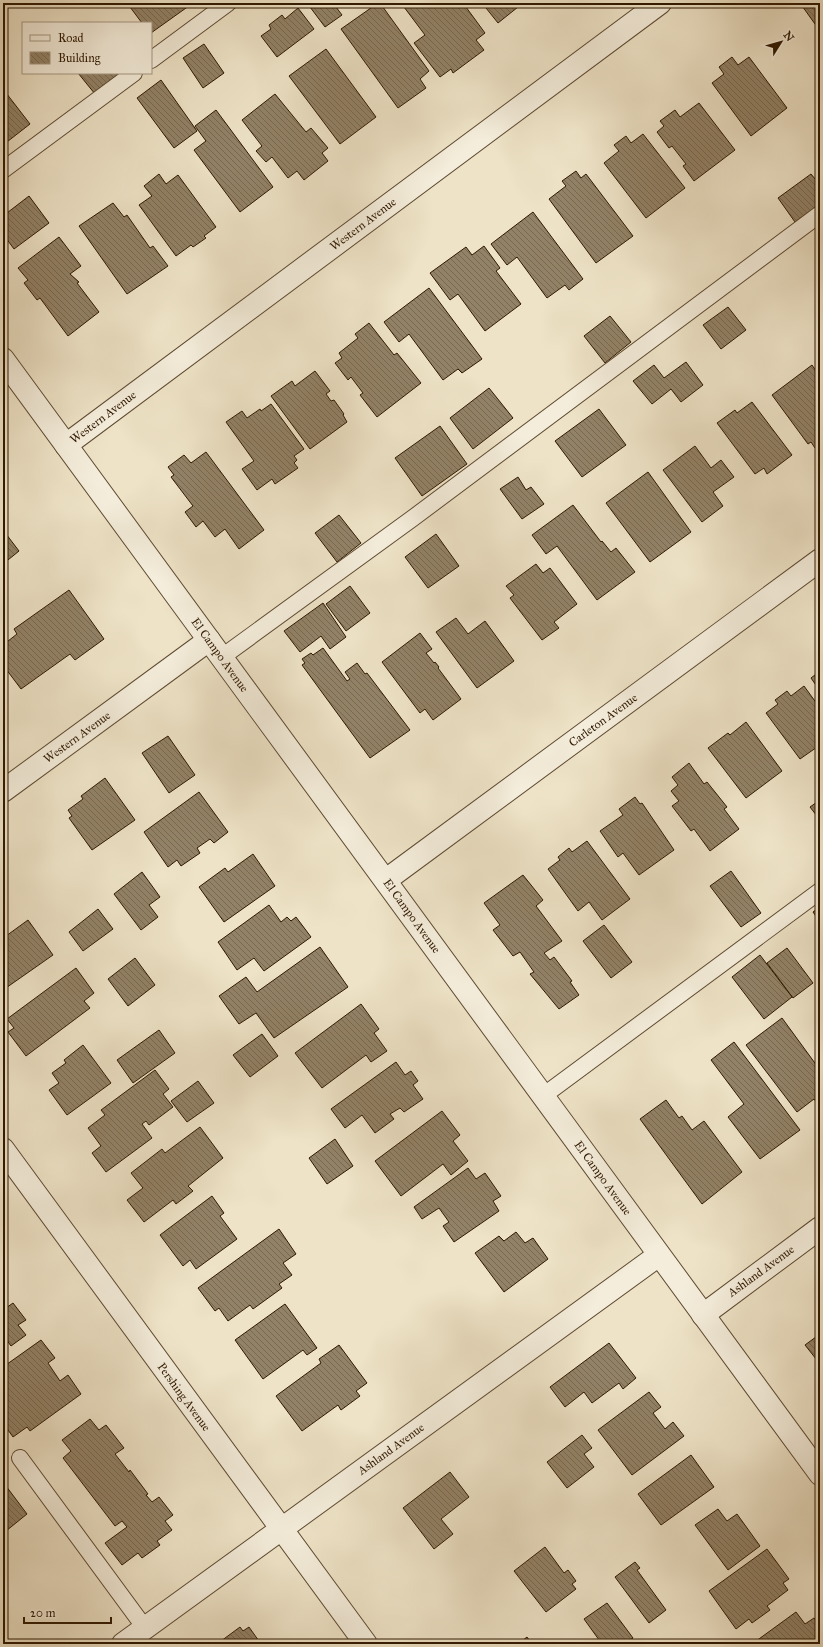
<svg xmlns="http://www.w3.org/2000/svg" width="823" height="1647" viewBox="0 0 823 1647" font-family="'IM FELL Great Primer',serif">
	<defs>
		<pattern id="building-back-hatch" width="6" height="6" patternUnits="userSpaceOnUse"><rect width="6" height="6" fill="#928267"/><path d="M-1 5l2 2M0 0l6 6M5-1l2 2" fill="none" stroke="#786952"/></pattern>
	</defs>
	<rect width="100%" height="100%" fill="#eee3c7"/>
	<filter id="stains"><feTurbulence type="fractalNoise" baseFrequency=".005" numOctaves="4"/><feColorMatrix values="0 0 0 0 .2 0 0 0 0 .09 0 0 0 0 .02 0 0 0 .5 -.17"/></filter>
	<radialGradient id="worn" r=".72"><stop offset=".6" stop-color="#630" stop-opacity="0"/><stop offset="1" stop-color="#630" stop-opacity=".3"/></radialGradient>
	<!-- building -->
	<g fill="url(#building-back-hatch)" stroke="#2f1800">
		<path d="M127,3H193L151,33V23H142Z"/>
		<path d="M307,3H333L342,15L325,27Z"/>
		<path d="M378,3H380L429,71L420,79L426,88L398,108L341,29Z"/>
		<path d="M401,3H463L485,33L476,40L484,50L453,73L451,69L440,77L414,43L425,35Z"/>
		<path d="M482,3H523L498,23Z"/>
		<path d="M800,3H820V31Z"/>
		<path d="M298,8L314,29L277,57L261,36L271,29L269,25L282,15L285,19Z"/>
		<path d="M204,44L224,73L203,88L183,58Z"/>
		<path d="M326,49L376,117L340,144L289,76Z"/>
		<path d="M732,57L738,65L749,57L787,108L751,136L712,83L724,74L719,67Z"/>
		<path d="M78,73H121L95,94Z"/>
		<path d="M161,80L197,131L174,148L137,98Z"/>
		<path d="M3,89L30,124L3,145Z"/>
		<path d="M275,94L306,132L311,128L328,148L322,153L328,161L304,180L297,171L288,178L272,157L266,162L256,151L262,146L242,120Z"/>
		<path d="M699,103L735,150L694,181L683,166L686,164L672,146L669,148L657,132L664,126L660,121L675,110L680,117Z"/>
		<path d="M216,110L273,187L240,212L194,150L206,141L195,126Z"/>
		<path d="M643,134L685,188L646,218L604,163L619,151L614,145L626,136L631,143Z"/>
		<path d="M576,171L581,178L586,174L633,236L596,263L549,199L566,186L562,181Z"/>
		<path d="M159,174L166,184L178,175L216,227L204,236L206,238L193,247L191,245L176,256L139,205L152,196L144,186Z"/>
		<path d="M811,174L820,185V204L795,222L778,198Z"/>
		<path d="M29,196L49,223L14,249L3,234V216Z"/>
		<path d="M113,203L124,217L127,215L150,248L153,246L168,266L127,294L79,226Z"/>
		<path d="M533,212L583,279L569,290L565,285L547,298L517,257L507,265L491,244Z"/>
		<path d="M59,237L81,266L70,274L79,282L77,283L99,312L68,336L40,298L37,300L24,283L28,280L18,268Z"/>
		<path d="M484,246L500,268L496,271L521,304L485,331L458,294L450,300L430,273L466,247L472,255Z"/>
		<path d="M429,288L482,359L462,373L458,369L443,380L409,334L399,342L384,322Z"/>
		<path d="M728,307L746,330L721,349L703,325Z"/>
		<path d="M610,316L631,342L605,363L584,336Z"/>
		<path d="M369,323L394,355L397,353L421,383L377,417L360,395L363,393L351,377L348,380L335,363L342,358L339,353L358,338L355,334Z"/>
		<path d="M686,362L703,385L681,402L671,389L652,404L633,381L654,365L664,378Z"/>
		<path d="M812,365L820,377V444L815,448L811,442L808,444L772,395Z"/>
		<path d="M315,371L330,391L326,394L331,401L334,400L344,414L343,415L347,422L310,449L271,396L292,381L295,386Z"/>
		<path d="M489,388L513,418L473,449L450,418Z"/>
		<path d="M752,402L792,455L767,474L764,468L755,474L717,423L735,410L737,413Z"/>
		<path d="M271,404L304,449L294,456L297,460L294,463L298,468L275,484L272,479L257,490L242,469L254,461L226,422L242,411L247,418L260,409L261,411Z"/>
		<path d="M599,409L626,445L582,477L555,441Z"/>
		<path d="M440,426L467,464L422,496L395,458Z"/>
		<path d="M695,446L711,468L721,460L734,477L713,492L723,506L702,522L663,470Z"/>
		<path d="M206,452L264,530L239,549L225,529L215,537L203,521L196,527L185,512L193,506L171,477L174,475L168,467L184,455L191,463Z"/>
		<path d="M648,472L691,532L650,562L606,503Z"/>
		<path d="M518,477L526,490L531,487L544,504L522,519L500,489Z"/>
		<path d="M573,505L601,542L602,541L611,552L616,548L635,572L597,600L557,546L546,554L532,535Z"/>
		<path d="M339,515L361,543L337,562L315,533Z"/>
		<path d="M3,530L19,551L3,564Z"/>
		<path d="M436,534L459,566L428,588L405,557Z"/>
		<path d="M536,564L543,573L550,568L577,604L554,622L559,628L542,640L510,598L514,595L506,586Z"/>
		<path d="M350,586L370,613L346,631L326,604Z"/>
		<path d="M69,590L104,639L75,660L70,654L21,689L3,665V645L17,634L14,629Z"/>
		<path d="M323,603L346,637L330,649L321,636L300,652L284,631Z"/>
		<path d="M456,618L468,634L485,621L514,661L477,688L436,632Z"/>
		<path d="M420,633L432,649L426,653L434,663L435,662L439,667L438,668L461,699L433,720L425,709L420,713L382,662Z"/>
		<path d="M323,648L347,681L350,679L345,672L357,663L365,674L367,673L410,730L370,758L302,665L305,663L302,659L311,653L313,655Z"/>
		<path d="M820,671V691L811,678Z"/>
		<path d="M804,686L820,708V745L800,759L766,713L778,704L775,700L787,691L791,696Z"/>
		<path d="M746,722L782,771L746,798L708,748L728,733L730,735Z"/>
		<path d="M168,736L195,775L169,793L142,753Z"/>
		<path d="M689,763L704,784L707,782L727,807L724,809L739,829L710,851L694,829L691,831L672,806L679,801L671,791L678,785L672,777Z"/>
		<path d="M105,778L135,820L92,850L69,818L72,816L68,810L83,799L81,796Z"/>
		<path d="M199,792L228,832L214,843L210,839L197,848L200,853L181,866L177,860L168,867L144,832Z"/>
		<path d="M635,797L640,804L642,803L674,850L639,875L623,853L618,857L600,831L623,815L619,809Z"/>
		<path d="M820,800V820L810,807Z"/>
		<path d="M587,841L630,899L602,920L589,902L578,911L548,869L560,860L558,857L569,848L572,852Z"/>
		<path d="M253,854L275,886L224,922L199,887L225,868L228,872Z"/>
		<path d="M731,871L761,913L741,927L710,886Z"/>
		<path d="M142,872L160,897L149,905L158,917L141,930L114,894Z"/>
		<path d="M523,875L543,900L536,906L562,941L544,953L550,960L554,957L572,981L570,982L579,995L559,1009L530,974L534,972L520,952L513,956L493,930L500,925L484,903Z"/>
		<path d="M269,905L281,922L287,917L291,921L296,917L311,937L264,971L254,958L237,970L218,942Z"/>
		<path d="M820,907V922L813,912Z"/>
		<path d="M98,909L113,929L83,951L69,932Z"/>
		<path d="M28,920L53,955L3,990V942L8,938L6,936Z"/>
		<path d="M604,925L632,962L611,978L583,941Z"/>
		<path d="M320,947L348,987L274,1038L256,1013L239,1024L219,996L246,977L257,992Z"/>
		<path d="M787,948L813,983L793,998L767,963Z"/>
		<path d="M760,955L792,997L764,1019L732,977Z"/>
		<path d="M135,958L155,985L128,1006L108,979Z"/>
		<path d="M76,968L94,993L84,1001L90,1008L26,1056L8,1032L14,1028L7,1019Z"/>
		<path d="M361,1004L379,1029L374,1033L387,1051L371,1062L366,1055L322,1088L295,1053Z"/>
		<path d="M782,1018L820,1070V1107L814,1099L797,1112L746,1045Z"/>
		<path d="M159,1030L175,1053L133,1083L117,1060Z"/>
		<path d="M262,1034L278,1056L250,1077L233,1055Z"/>
		<path d="M734,1042L800,1130L760,1159L728,1117L744,1104L711,1060Z"/>
		<path d="M83,1045L111,1083L67,1115L49,1090L59,1083L52,1073L66,1063L64,1060Z"/>
		<path d="M396,1062L405,1075L411,1071L418,1081L413,1085L423,1099L404,1112L400,1108L390,1114L394,1119L375,1133L362,1115L345,1128L331,1109Z"/>
		<path d="M155,1070L169,1089L163,1094L173,1107L149,1125L146,1121L142,1124L152,1138L106,1172L92,1153L101,1146L88,1128L105,1115L101,1110Z"/>
		<path d="M198,1081L214,1103L187,1122L171,1101Z"/>
		<path d="M666,1100L679,1118L682,1116L692,1130L704,1121L742,1172L702,1204L640,1119Z"/>
		<path d="M442,1111L460,1135L453,1141L468,1161L451,1175L443,1164L401,1196L375,1161Z"/>
		<path d="M200,1127L223,1158L188,1186L193,1191L176,1204L173,1200L144,1222L127,1200L143,1188L131,1173L162,1149L165,1153Z"/>
		<path d="M335,1139L353,1166L327,1184L309,1158Z"/>
		<path d="M468,1168L476,1179L485,1173L501,1196L493,1201L499,1211L454,1242L443,1226L449,1222L439,1208L422,1219L414,1207Z"/>
		<path d="M212,1196L224,1213L220,1216L237,1239L196,1269L190,1260L183,1266L160,1235Z"/>
		<path d="M279,1229L296,1254L283,1263L292,1275L279,1284L282,1288L253,1309L250,1305L228,1321L219,1308L215,1311L198,1288Z"/>
		<path d="M516,1232L525,1243L533,1238L548,1259L504,1292L475,1253L499,1236L504,1241Z"/>
		<path d="M13,1303L26,1320L18,1325L26,1335L11,1346L6,1339L3,1342V1304L6,1308Z"/>
		<path d="M285,1304L317,1348L307,1355L303,1350L263,1379L235,1340Z"/>
		<path d="M820,1334V1364L805,1345Z"/>
		<path d="M41,1340L55,1358L48,1363L60,1381L68,1375L81,1394L30,1431L27,1427L13,1437L3,1423V1367Z"/>
		<path d="M609,1343L636,1378L623,1389L619,1383L592,1403L584,1392L565,1407L550,1387Z"/>
		<path d="M339,1345L367,1383L356,1391L360,1396L341,1410L338,1405L302,1431L276,1396L321,1363L319,1359Z"/>
		<path d="M649,1392L661,1407L653,1413L665,1429L673,1422L684,1436L632,1475L598,1430Z"/>
		<path d="M90,1419L99,1430L106,1425L124,1448L115,1454L129,1472L130,1470L148,1494L146,1495L152,1502L159,1497L173,1515L165,1521L172,1530L157,1541L160,1545L142,1558L138,1553L122,1565L105,1543L127,1527L122,1521L115,1526L63,1458L71,1451L62,1440Z"/>
		<path d="M582,1435L592,1448L584,1454L594,1467L567,1488L547,1462Z"/>
		<path d="M691,1455L714,1487L661,1525L638,1494Z"/>
		<path d="M450,1472L469,1497L441,1519L453,1534L434,1549L403,1508Z"/>
		<path d="M3,1482L27,1514L6,1531L3,1527Z"/>
		<path d="M718,1509L727,1521L737,1514L760,1546L728,1570L695,1525Z"/>
		<path d="M545,1547L564,1573L568,1570L576,1581L572,1584L576,1589L546,1612L514,1571Z"/>
		<path d="M767,1549L789,1579L783,1583L788,1590L767,1606L770,1610L752,1623L749,1619L736,1629L709,1591Z"/>
		<path d="M635,1562L640,1568L637,1570L666,1610L649,1623L615,1577Z"/>
		<path d="M607,1603L633,1638L624,1644H602L584,1619Z"/>
		<path d="M796,1612L805,1624L814,1618L820,1626V1644H752Z"/>
		<path d="M240,1627L243,1631L249,1627L261,1644H217Z"/>
		<path d="M3,1634L10,1644H3Z"/>
		<path d="M527,1637L532,1644H518Z"/>
	</g>
	<g fill="none" stroke-linecap="round" stroke-linejoin="round">
		<!-- service casing -->
		<g stroke="#5f4b32" stroke-width="18">
			<g id="service">
				<path d="M151,60L228,3"/>
				<path d="M3,170L134,73"/>
				<path d="M222,657L413,518L820,214"/>
				<path d="M543,1096L820,891"/>
				<path d="M20,1458L145,1628"/>
			</g>
		</g>
		<!-- minor casing -->
		<g stroke="#5f4b32" stroke-width="24">
			<g id="minor">
				<path d="M3,359L820,1474"/>
				<path d="M66,445L660,3"/>
				<path d="M3,791L209,640"/>
				<path d="M386,880L820,560"/>
				<path d="M3,1149L366,1644"/>
				<path d="M703,1315L820,1228"/>
				<path d="M123,1644L659,1255"/>
			</g>
		</g>
		<!-- service -->
		<use href="#service" stroke="#f4eddb" stroke-width="16"/>
		<!-- minor -->
		<use href="#minor" stroke="#f4eddb" stroke-width="22"/>
	</g>
	<g text-anchor="middle" stroke-width="4" stroke-linejoin="round" paint-order="stroke">
		<!-- street labels -->
		<g font-size="12" fill="#2f1800" stroke="#f4eddb">
			<text transform="translate(363 224) rotate(-37)" y="4">Western Avenue</text>
			<text transform="translate(103 417) rotate(-37)" y="4">Western Avenue</text>
			<text transform="translate(220 655) rotate(54)" y="4">El Campo Avenue</text>
			<text transform="translate(603 720) rotate(-36)" y="4">Carleton Avenue</text>
			<text transform="translate(77 737) rotate(-36)" y="4">Western Avenue</text>
			<text transform="translate(412 916) rotate(54)" y="4">El Campo Avenue</text>
			<text transform="translate(603 1178) rotate(54)" y="4">El Campo Avenue</text>
			<text transform="translate(761 1271) rotate(-36)" y="4">Ashland Avenue</text>
			<text transform="translate(184 1397) rotate(54)" y="4">Pershing Avenue</text>
			<text transform="translate(391 1449) rotate(-36)" y="4">Ashland Avenue</text>
		</g>
	</g>
	<!-- margin -->
	<rect width="823" height="1647" fill="none" stroke="#eee3c7" stroke-width="16"/>
	<rect x="4" y="4" width="815" height="1639" fill="none" stroke="#2f1800" stroke-width="2"/>
	<rect x="8" y="8" width="807" height="1631" fill="none" stroke="#2f1800"/>
	<!-- legend -->
	<rect x="22" y="22" width="130" height="52" fill="#f4eddb" stroke="#a59883"/>
	<rect x="30" y="35" width="20" height="6" fill="#f4eddb" stroke="#a59883"/>
	<text x="58" y="42" font-size="12" fill="#2f1800">Road</text>
	<rect x="30" y="52" width="20" height="12" fill="url(#building-back-hatch)" stroke="#a59883"/>
	<text x="58" y="62" font-size="12" fill="#2f1800">Building</text>
	<!-- north arrow -->
	<g transform="translate(781 42) rotate(53)" stroke="#f4eddb" stroke-width="3" paint-order="stroke">
	<path d="M0-3L7 15L0 10L-7 15Z" fill="#2f1800"/>
	<text y="-6" font-size="11" font-weight="bold" text-anchor="middle" fill="#2f1800">N</text>
	</g>
	<!-- scale -->
	<path d="M24 1617v6h87v-6" fill="none" stroke="#2f1800" stroke-width="2"/>
	<text x="30" y="1617" font-size="12" fill="#2f1800" stroke="#f4eddb" stroke-width="3" paint-order="stroke">20 m</text>
	<rect width="100%" height="100%" filter="url(#stains)"/>
	<rect width="100%" height="100%" fill="url(#worn)"/>
</svg>
